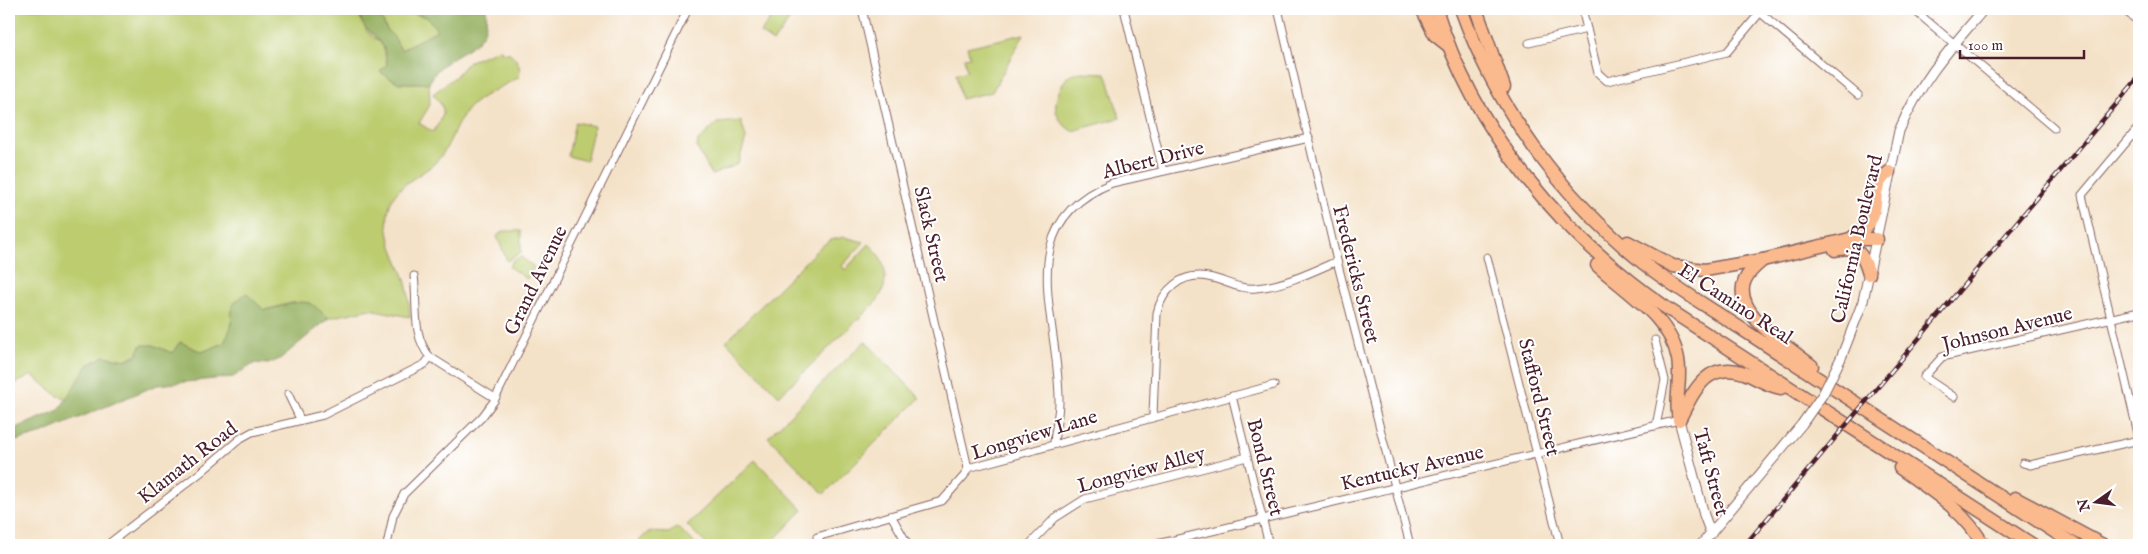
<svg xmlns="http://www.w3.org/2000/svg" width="2148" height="554" viewBox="0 0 2148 554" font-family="'IM FELL English',serif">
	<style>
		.green { fill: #bccc6e; stroke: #83764c }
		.forest { fill: #95b061; stroke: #706846 }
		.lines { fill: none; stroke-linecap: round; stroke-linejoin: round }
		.minor-casing { stroke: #866362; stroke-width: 9 }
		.tertiary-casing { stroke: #866362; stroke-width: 11 }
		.motorway-casing { stroke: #866362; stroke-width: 15 }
		.minor { stroke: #fff; stroke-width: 7 }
		.tertiary { stroke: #fff; stroke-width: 9 }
		.motorway { stroke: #fbba8d; stroke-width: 12 }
		.rail-casing { stroke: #4a1f2b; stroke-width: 4.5 }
		.rail { stroke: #fff; stroke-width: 2.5; stroke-dasharray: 8; stroke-linecap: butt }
		.tertiary-bridge-casing { stroke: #866362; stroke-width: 11; stroke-linecap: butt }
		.tertiary-bridge { stroke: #fff; stroke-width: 9 }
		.labels { text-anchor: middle; stroke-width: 4; stroke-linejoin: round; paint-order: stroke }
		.street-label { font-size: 20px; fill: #4a1f2b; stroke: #fff }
	</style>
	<rect width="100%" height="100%" fill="#fff"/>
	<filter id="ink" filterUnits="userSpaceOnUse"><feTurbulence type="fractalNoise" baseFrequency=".02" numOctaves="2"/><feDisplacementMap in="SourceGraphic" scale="10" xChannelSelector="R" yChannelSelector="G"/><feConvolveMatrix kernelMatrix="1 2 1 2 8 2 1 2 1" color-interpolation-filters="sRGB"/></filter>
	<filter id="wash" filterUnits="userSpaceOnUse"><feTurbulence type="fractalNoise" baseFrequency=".0096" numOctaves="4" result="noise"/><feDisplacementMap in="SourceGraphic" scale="20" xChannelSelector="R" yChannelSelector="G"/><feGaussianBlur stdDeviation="1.12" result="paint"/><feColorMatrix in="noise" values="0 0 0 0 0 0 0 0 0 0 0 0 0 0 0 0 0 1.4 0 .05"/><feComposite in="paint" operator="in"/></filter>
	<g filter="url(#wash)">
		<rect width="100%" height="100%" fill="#f4e2c8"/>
		<g class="green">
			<path d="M9 9H359L360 17 367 32 383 45 387 65 381 71 399 83H429L430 105 419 123 433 132C445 113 448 112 433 94L456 76 468 62 500 49 503 53H510C517 60 522 67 519 77 504 86 486 93 473 104 455 119 452 146 436 162 418 179 391 185 388 214 384 241 401 261 407 287 409 297 409 307 410 317L370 309 329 318 309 303H292L264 310 232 305V327L224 343 202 352 180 342 172 353 153 345 125 360 104 356 88 365 68 398 58 396 32 375 9 387Z"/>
			<path d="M377 9H393L427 17 438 30 401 50 394 37 387 30Z"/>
			<path d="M778 9 791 18 773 42 760 33Z"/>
			<path d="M1024 34 992 92 961 99 956 74 967 71 964 58 970 57 967 47Z"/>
			<path d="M1081 72 1106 73 1120 118 1072 131C1048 116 1054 96 1068 76Z"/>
			<path d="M741 121 746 138 738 164 712 175 697 148 698 141 717 123Z"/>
			<path d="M575 122 594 126 586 161 568 156Z"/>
			<path d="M504 231H521V252L507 261 497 236Z"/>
			<path d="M844 237 864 242 842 266 845 270 869 244C886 259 891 282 877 301L779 396 726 341 820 247 831 240Z"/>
			<path d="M521 257 534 267 527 279 509 267 513 260Z"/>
			<path d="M865 341 920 398 824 494 768 437Z"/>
			<path d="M755 460 803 510 770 544 771 545H707L687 525Z"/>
			<path d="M677 527 697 545H635L648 532 669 533Z"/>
		</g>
		<g class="forest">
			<path d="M359 9H377L387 30 394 37 401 50 437 30 427 17 393 9H486C491 49 459 47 438 70 434 73 432 79 429 83H399L380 72 387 64C386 59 385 49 382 45 372 30 362 33 359 9Z"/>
			<path d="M246 293 264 310C278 309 295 299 309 303 315 305 323 314 329 318L280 359 268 364 255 363 233 377 157 385 43 433 9 443V431L59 410 88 365 104 356 125 360 137 355 141 345H153L172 353 180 342 202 352 224 343 231 327 232 305Z"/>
		</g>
	</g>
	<g filter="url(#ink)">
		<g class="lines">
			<defs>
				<g id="minor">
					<path d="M862 9 968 468"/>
					<path d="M1124 9 1163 171"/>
					<path d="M1278 9 1337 261 1410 545"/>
					<path d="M1582 9 1598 73 1607 81 1727 52 1763 9"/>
					<path d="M1756 9 1858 95"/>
					<path d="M1913 9 2054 128"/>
					<path d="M2123 9 2139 22"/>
					<path d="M1529 43 1587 29"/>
					<path d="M2139 127 2082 195 2139 438"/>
					<path d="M1487 257 1560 545"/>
					<path d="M414 276C418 304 411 335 430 357L495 398"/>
					<path d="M1655 340 1665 380 1656 426"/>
					<path d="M288 394 300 419"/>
					<path d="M1232 396 1269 545"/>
					<path d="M1954 397 1924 377 1942 357 2139 312"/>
					<path d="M1153 416 1157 313C1162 290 1182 272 1208 277 1225 280 1238 290 1256 288 1283 286 1312 272 1337 261"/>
					<path d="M1054 443C1055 430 1059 415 1059 402 1060 318 1009 224 1112 183L1309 138"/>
					<path d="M2023 463 2030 465 2139 440"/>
					<path d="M892 517 908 545"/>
					<path d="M107 545 200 473 241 438 252 432 323 415 425 364 430 357"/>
					<path d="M387 545 393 516 404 494 482 417 494 401 688 9"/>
					<path d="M822 545 817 537 942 501 964 476 968 468 1274 385"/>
					<path d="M1029 545 1055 518 1085 499 1247 457"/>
					<path d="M1153 545 1679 420"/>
				</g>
				<g id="tertiary">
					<path d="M1841 358 1863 301 1899 131C1921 80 1949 50 1984 9"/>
					<path d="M1679 420 1704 515 1711 534"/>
					<path d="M1701 545 1802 424"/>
				</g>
				<g id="motorway">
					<path d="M1422 9 1435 35 1449 46"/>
					<path d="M1436 9C1474 132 1561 234 1665 307L2033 545"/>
					<path d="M1461 9C1497 109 1560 195 1642 262 1666 281 1692 297 1717 313L2075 545"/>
					<path d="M1476 9 1504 87"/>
					<path d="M1850 239C1856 235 1865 230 1869 223 1881 205 1868 188 1889 172"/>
					<path d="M1628 242 1673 266 1705 270 1763 260 1850 239H1877"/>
					<path d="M1835 250C1857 245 1863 253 1869 274"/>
					<path d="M1763 260C1756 266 1749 271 1745 280 1730 312 1791 349 1812 366"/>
					<path d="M1597 265C1626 292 1671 318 1678 359 1682 380 1674 400 1679 420"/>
					<path d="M1679 420C1693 393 1706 360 1744 373 1757 378 1768 386 1781 388"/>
					<path d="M1900 468C1930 490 1966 511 1983 545"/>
					<path d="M2015 498 2103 545"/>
				</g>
			</defs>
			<use href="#minor" class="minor-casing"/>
			<use href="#tertiary" class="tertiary-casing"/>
			<use href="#motorway" class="motorway-casing"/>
			<use href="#minor" class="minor"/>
			<use href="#tertiary" class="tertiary"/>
			<use href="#motorway" class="motorway"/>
			<defs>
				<path id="rail" d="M1745 545 2139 77"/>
			</defs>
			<use href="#rail" class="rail-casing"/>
			<use href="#rail" class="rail"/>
			<defs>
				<path id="tertiary-bridge" d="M1802 424 1823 394 1841 358"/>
			</defs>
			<use href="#tertiary-bridge" class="tertiary-bridge-casing"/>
			<use href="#tertiary-bridge" class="tertiary-bridge"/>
		</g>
	</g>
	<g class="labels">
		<g class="street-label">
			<text transform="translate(1153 159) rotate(-14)" y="7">Albert Drive</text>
			<text transform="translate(932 234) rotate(77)" y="7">Slack Street</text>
			<text transform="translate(1856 239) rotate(-77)" y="7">California Boulevard</text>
			<text transform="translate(1357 274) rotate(76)" y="7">Fredericks Street</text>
			<text transform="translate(535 280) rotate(-64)" y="7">Grand Avenue</text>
			<text transform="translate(1736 303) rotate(33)" y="7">El Camino Real</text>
			<text transform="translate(2007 328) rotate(-14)" y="7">Johnson Avenue</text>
			<text transform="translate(1540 397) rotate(76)" y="7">Stafford Street</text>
			<text transform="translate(1034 434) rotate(-17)" y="7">Longview Lane</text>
			<text transform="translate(187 462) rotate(-38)" y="7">Klamath Road</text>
			<text transform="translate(1266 467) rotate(76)" y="7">Bond Street</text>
			<text transform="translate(1412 467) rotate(-13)" y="7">Kentucky Avenue</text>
			<text transform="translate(1141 469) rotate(-15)" y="7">Longview Alley</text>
			<text transform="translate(1712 472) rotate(75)" y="7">Taft Street</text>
		</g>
	</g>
	<rect width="2148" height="554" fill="none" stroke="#fff" stroke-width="30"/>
	<g transform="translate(2096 502) rotate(256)" stroke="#ffffff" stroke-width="4" paint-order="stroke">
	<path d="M0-4L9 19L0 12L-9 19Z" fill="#4a1f2b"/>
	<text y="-8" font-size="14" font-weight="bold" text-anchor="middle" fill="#4a1f2b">N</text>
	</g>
	<path d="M1960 50v8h124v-8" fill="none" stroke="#4a1f2b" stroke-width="2.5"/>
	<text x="1968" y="50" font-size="15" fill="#4a1f2b" stroke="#ffffff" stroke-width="4" paint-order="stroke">100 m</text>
</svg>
